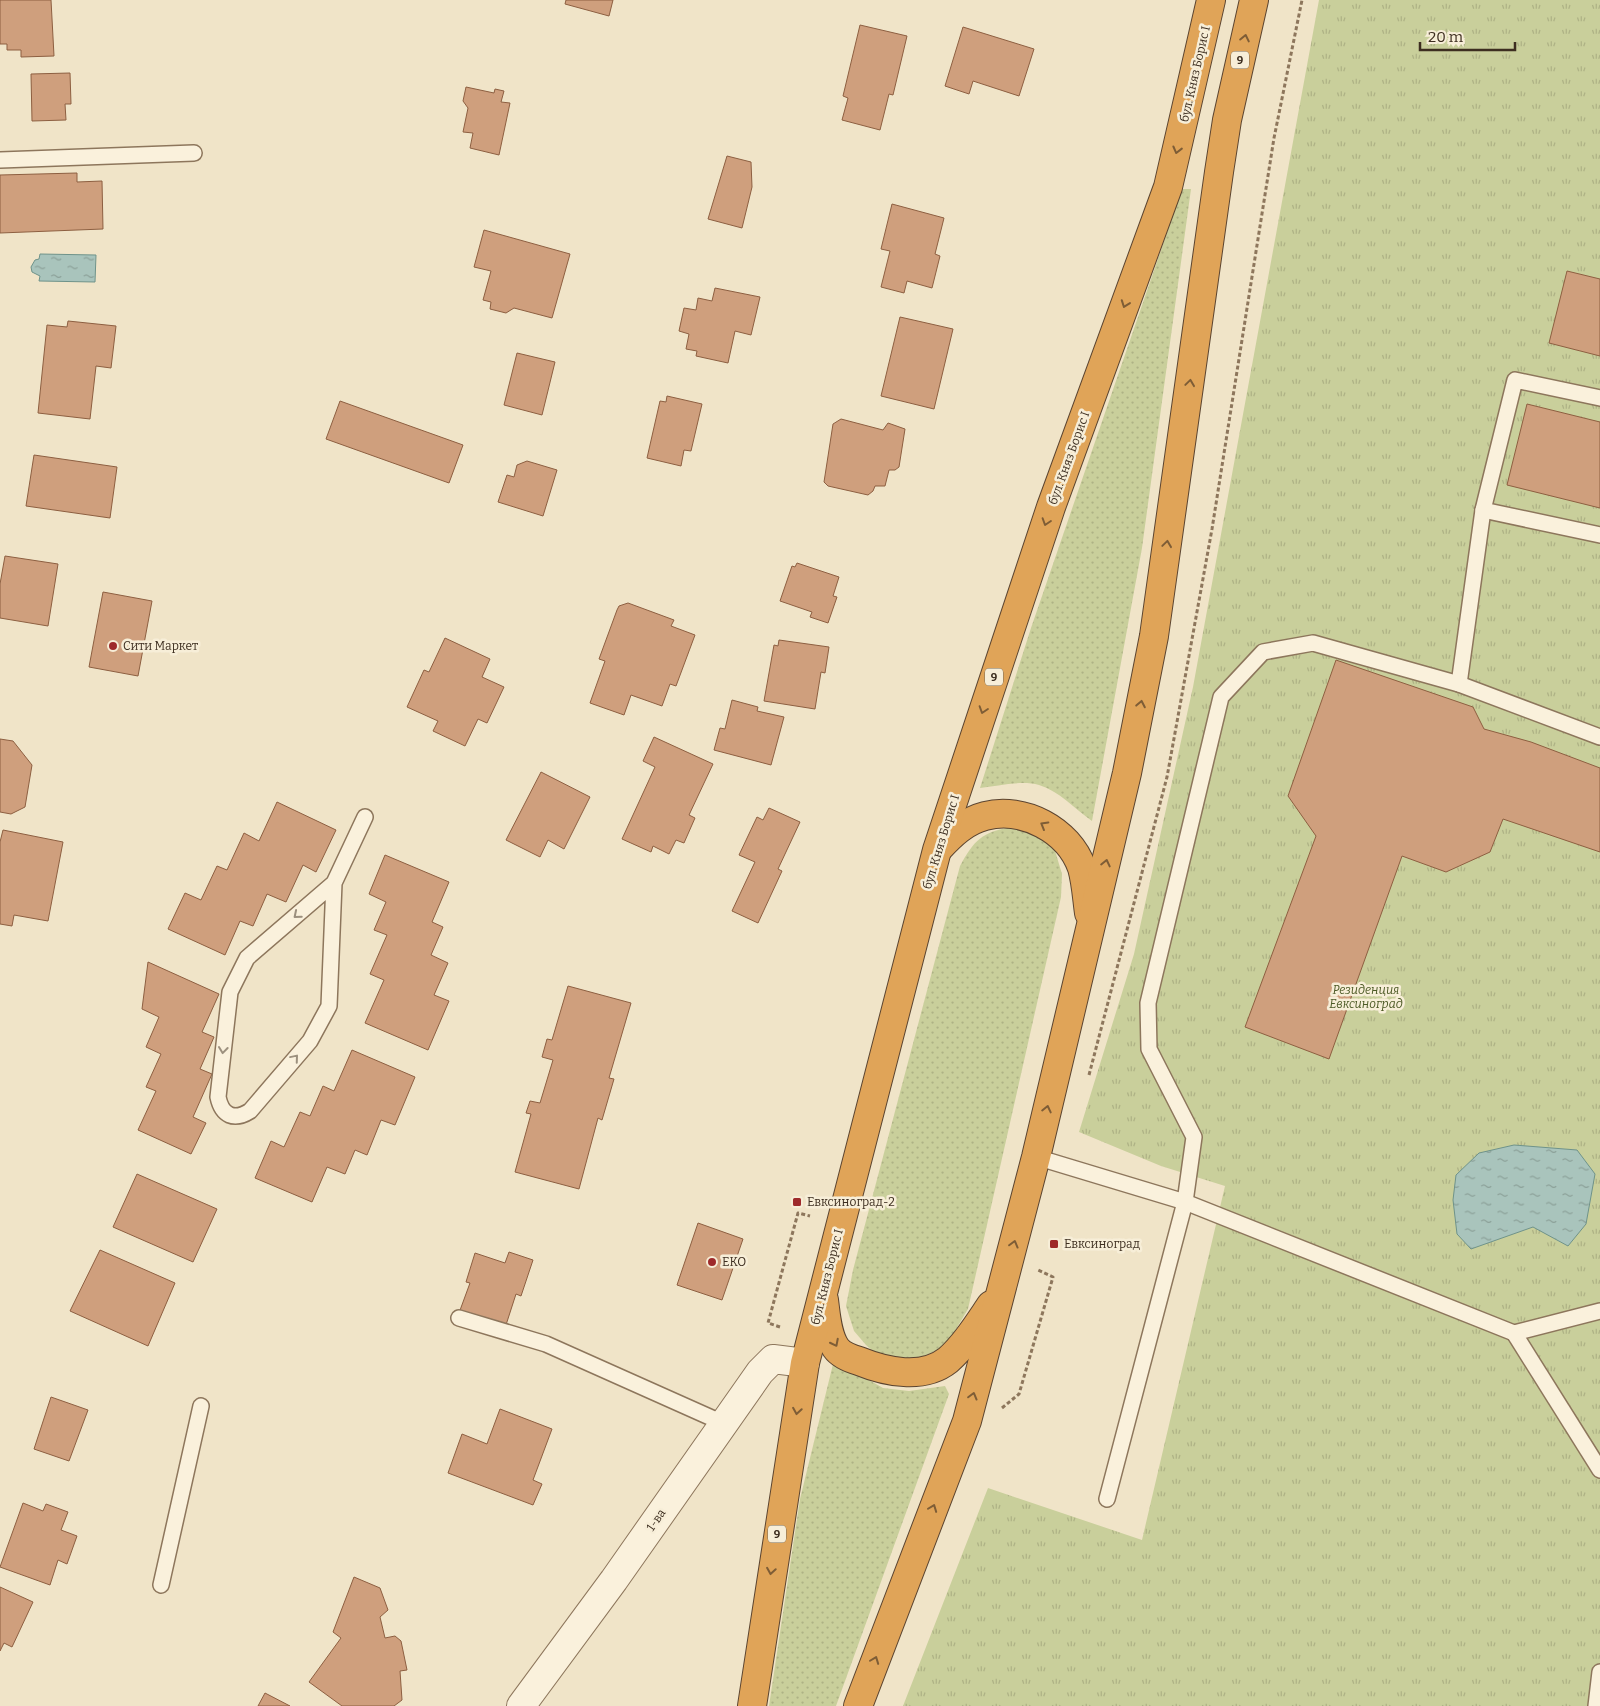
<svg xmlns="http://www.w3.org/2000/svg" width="1600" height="1706" viewBox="0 0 1600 1706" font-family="Bitter,serif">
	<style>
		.grass { fill: url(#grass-dots) }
		.park { fill: url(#park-tufts) }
		.water { fill: url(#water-ripples); stroke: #6f938a }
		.building { fill: #cf9f7d; stroke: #8d5f41 }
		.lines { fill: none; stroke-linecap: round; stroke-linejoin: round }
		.lane-casing { stroke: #8d765c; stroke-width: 18 }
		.street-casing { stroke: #8d765c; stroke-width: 30 }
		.highway-casing { stroke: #5b4430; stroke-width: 30 }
		.path { stroke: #8d765c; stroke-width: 3; stroke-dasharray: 4 2.5; stroke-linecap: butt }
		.lane { stroke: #faf1dc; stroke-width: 15 }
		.street { stroke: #faf1dc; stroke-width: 28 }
		.highway { stroke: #e0a458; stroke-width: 28 }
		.oneway { stroke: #7e5d36 }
		.oneway2 { stroke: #9c907e }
		.poi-dot { fill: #9e2a2b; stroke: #f7eed8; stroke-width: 2 }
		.labels { text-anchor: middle; stroke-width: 5; stroke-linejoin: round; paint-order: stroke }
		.shield { fill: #f7eed8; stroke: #756857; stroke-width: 1 }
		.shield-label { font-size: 11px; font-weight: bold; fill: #3d2e20 }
		.street-label { font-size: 12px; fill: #3d2e20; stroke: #f7eed8 }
		.poi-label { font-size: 12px; fill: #3d2e20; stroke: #f7eed8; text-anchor: start }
		.park-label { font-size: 12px; font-style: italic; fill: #4d5a26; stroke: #f7eed8 }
	</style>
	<defs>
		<pattern id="grass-dots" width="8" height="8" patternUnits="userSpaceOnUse" patternTransform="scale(1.25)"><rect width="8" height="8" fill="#c9cf9b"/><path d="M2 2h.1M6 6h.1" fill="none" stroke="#aeb285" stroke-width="1.8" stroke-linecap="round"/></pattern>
		<pattern id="park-tufts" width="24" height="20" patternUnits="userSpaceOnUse" patternTransform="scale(1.25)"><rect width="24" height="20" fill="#c9cf9b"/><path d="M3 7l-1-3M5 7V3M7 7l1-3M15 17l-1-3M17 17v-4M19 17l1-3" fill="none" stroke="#aeb285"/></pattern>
		<pattern id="water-ripples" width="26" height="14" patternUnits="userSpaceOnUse" patternTransform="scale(1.25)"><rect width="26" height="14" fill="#a9c4bc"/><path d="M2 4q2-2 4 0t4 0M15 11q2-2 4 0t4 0" fill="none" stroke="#8ba098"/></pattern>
	</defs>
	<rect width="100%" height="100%" fill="#f0e4c8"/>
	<g class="grass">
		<path d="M1182 189H1191L1142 548 1092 821C1075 809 1059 791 1039 785 1021 780 998 786 980 788L1031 628Z"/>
		<path d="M1012 827 1027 829 1053 844 1062 874 1061 897 968 1309 946 1346 924 1356 904 1360 881 1358 866 1345 854 1331 846 1306 853 1270 960 866C974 840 982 832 1012 827Z"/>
		<path d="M834 1360 883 1388 909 1391 945 1386 949 1394 836 1706H769L800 1499Z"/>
	</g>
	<path class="park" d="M1319 0H1600V1706H903L988 1488 1142 1540 1225 1186 1161 1166 1079 1132 1134 954 1193 687Z"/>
	<g class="water">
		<path d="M40 254 96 255 95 282 39 281 40 276 32 272 31 267 35 260 39 259Z"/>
		<path d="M1514 1145 1577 1150 1595 1174 1586 1224 1568 1246 1533 1227 1471 1249 1457 1234 1453 1200 1456 1175 1479 1153Z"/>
	</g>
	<g class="building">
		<path d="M0 0H51L54 56 21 57V50H7V44H0Z"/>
		<path d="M566 0H613L609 16 565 4Z"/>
		<path d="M860 25 907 36 893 95 889 94 880 130 842 120 848 98 843 96Z"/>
		<path d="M963 27 1034 49 1019 96 973 81 969 94 945 86Z"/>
		<path d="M70 73 71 104H65L66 120 32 121 31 74Z"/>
		<path d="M466 87 494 93 495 89 504 91 501 102 510 103 499 155 470 148 473 133 463 132 468 108 463 101Z"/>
		<path d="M727 156 751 162 752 187 742 228 708 219Z"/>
		<path d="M77 173V182L102 181 103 229 0 233V175Z"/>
		<path d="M892 204 944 218 935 254 940 256 932 288 907 281 904 293 881 287 890 251 881 249Z"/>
		<path d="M484 230 570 254 552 318 514 308 506 313 490 309 491 302 483 300 491 271 474 267Z"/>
		<path d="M1567 271 1600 279V356L1549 343Z"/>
		<path d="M715 288 760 297 751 335 735 331 728 363 696 356 697 351 686 349 689 334 679 331 684 308 696 310 698 298 712 301Z"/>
		<path d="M900 317 953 329 934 409 881 396Z"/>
		<path d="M68 321 116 326 111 368 96 366 90 419 38 413 47 325 67 327Z"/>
		<path d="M517 353 555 362 542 415 504 405Z"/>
		<path d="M667 396 702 404 691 451 684 450 681 466 647 458 660 401 666 402Z"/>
		<path d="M340 401 463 445 449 483 326 439Z"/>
		<path d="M1527 404 1600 422V508L1507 485Z"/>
		<path d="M841 419 883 430 888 423 905 429 899 467 895 470H889L885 486H875L873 491 868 495 828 486 824 482 833 424Z"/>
		<path d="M34 455 117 467 110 518 26 506Z"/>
		<path d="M527 461 557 470 543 516 498 502 507 475 514 477 517 465Z"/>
		<path d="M5 556 58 564 48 626 0 618V584Z"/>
		<path d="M797 563 839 577 833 596 837 597 828 623 810 617 812 612 780 601 792 566 795 567Z"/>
		<path d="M103 592 152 601 138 676 89 667Z"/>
		<path d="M628 603 674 620 671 626 695 635 676 686 670 684 662 706 631 695 624 715 590 703 605 661 599 659 617 610 619 606Z"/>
		<path d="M445 638 490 659 482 677 504 687 487 723 478 719 465 746 433 731 438 721 407 707 424 670 429 672Z"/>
		<path d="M779 640 829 647 825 673 821 672 815 709 764 701 774 645 778 646Z"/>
		<path d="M1336 660 1473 707 1484 729 1531 742 1600 768V852L1503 819 1490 852 1446 872 1402 856 1329 1059 1245 1027 1316 836 1288 796Z"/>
		<path d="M732 700 758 707 757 711 784 717 771 765 714 750 720 728 725 729Z"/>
		<path d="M654 737 713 764 689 815 695 818 684 843 676 840 669 854 653 846 651 852 622 839 655 767 643 761Z"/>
		<path d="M0 739 13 741 32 765 25 807 11 814 0 812Z"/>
		<path d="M541 772 590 797 564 849 548 840 540 857 506 840Z"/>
		<path d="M277 802 336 830 316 872 303 865 286 902 267 894 253 926 240 921 225 955 168 929 185 893 201 900 217 866 227 870 244 833 259 841Z"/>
		<path d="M769 808 800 822 778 869 782 871 758 923 732 911 755 862 739 855 757 817 763 820Z"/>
		<path d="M3 830 63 842 48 921 14 915 12 926 0 924V842Z"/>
		<path d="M385 855 449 882 432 922 443 927 431 955 448 963 434 995 449 1001 428 1050 365 1023 384 980 370 974 387 935 374 930 386 902 369 894Z"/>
		<path d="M148 962 219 994 202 1032 214 1037 200 1069 212 1074 193 1117 206 1123 191 1154 138 1130 156 1091 146 1087 161 1054 146 1047 159 1017 142 1009Z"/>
		<path d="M568 986 631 1003 609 1078 614 1079 602 1120 598 1118 579 1189 515 1172 531 1114 526 1113 530 1101 540 1103 553 1060 542 1057 547 1039 552 1040Z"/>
		<path d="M352 1050 415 1077 395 1125 381 1120 367 1155 355 1150 345 1174 327 1167 312 1202 255 1178 271 1141 284 1147 300 1112 310 1116 323 1086 334 1091Z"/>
		<path d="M137 1174 217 1209 193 1262 113 1227Z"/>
		<path d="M698 1223 743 1239 722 1300 677 1285Z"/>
		<path d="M100 1250 175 1283 148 1346 70 1311Z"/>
		<path d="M509 1252 533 1260 521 1296 516 1294 505 1328 459 1313 470 1283 466 1282 475 1253 505 1263Z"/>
		<path d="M51 1397 88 1410 69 1461 34 1449Z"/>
		<path d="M500 1409 552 1429 533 1480 542 1484 533 1505 448 1473 462 1434 487 1444Z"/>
		<path d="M23 1503 43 1511 46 1504 68 1512 61 1530 77 1536 67 1564 58 1560 50 1585 0 1567Z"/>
		<path d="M354 1577 380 1588 388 1610 380 1617 385 1638 395 1636 401 1641 407 1670 400 1671 402 1700 394 1706H342L309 1682 341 1638 333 1632Z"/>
		<path d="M0 1587 33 1602 12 1647 4 1643 0 1651Z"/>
		<path d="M265 1693 290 1706H258Z"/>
	</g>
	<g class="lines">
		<defs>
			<g id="lane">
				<path d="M0 160 194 153"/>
				<path d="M1483 510 1600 535"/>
				<path d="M1459 684 1483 510 1515 380 1600 398"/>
				<path d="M334 883 247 958 230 992 218 1097C222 1116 234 1121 250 1111L310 1041 329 1006 334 883 365 817"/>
				<path d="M1036 1157 1185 1202 1514 1333 1600 1311"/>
				<path d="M459 1318 546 1344 723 1423"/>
				<path d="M1514 1333 1600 1470"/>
				<path d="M1107 1499 1185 1202 1194 1137 1149 1049 1148 1003 1221 697 1263 652 1313 643 1459 684 1600 737"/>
				<path d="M161 1585 201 1406"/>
				<path d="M1596 1706 1600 1672"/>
			</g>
			<path id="street" d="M521 1706 614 1580 760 1372 773 1359 805 1363"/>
			<g id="highway">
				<path d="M938 849C951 835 965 821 985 816 1023 806 1069 830 1082 868 1086 882 1087 899 1089 913"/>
				<path d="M824 1300C826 1315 827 1335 836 1348 841 1355 852 1359 859 1361 886 1372 923 1380 948 1360 965 1345 978 1324 991 1305"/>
				<path d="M752 1706 805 1363 937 850 1051 507 1168 187 1211 0"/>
				<path d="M858 1706 967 1421 1036 1157 1127 773 1154 636 1219 172 1227 120 1254 0"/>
			</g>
		</defs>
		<use href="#lane" class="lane-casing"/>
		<use href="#street" class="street-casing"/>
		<use href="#highway" class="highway-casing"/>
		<g class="path">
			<path d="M1089 1075 1167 777 1212 529 1274 138 1302 0"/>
			<path d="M780 1327 768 1323 798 1213 810 1216"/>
			<path d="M1002 1408 1019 1394 1053 1277 1038 1270"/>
		</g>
		<use href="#lane" class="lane"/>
		<use href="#street" class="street"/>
		<use href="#highway" class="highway"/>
	</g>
	<defs><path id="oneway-chevron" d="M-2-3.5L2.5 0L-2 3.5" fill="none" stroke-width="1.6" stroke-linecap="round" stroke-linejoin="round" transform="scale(1.25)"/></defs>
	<g class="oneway">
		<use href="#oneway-chevron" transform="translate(1245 38) rotate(-78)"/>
		<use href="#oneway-chevron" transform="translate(1177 150) rotate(104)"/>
		<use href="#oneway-chevron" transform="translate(1125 304) rotate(110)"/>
		<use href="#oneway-chevron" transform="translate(1190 383) rotate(-82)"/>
		<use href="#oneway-chevron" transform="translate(1046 522) rotate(108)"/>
		<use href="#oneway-chevron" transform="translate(1167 544) rotate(-82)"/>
		<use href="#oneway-chevron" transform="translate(1141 704) rotate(-79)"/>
		<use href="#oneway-chevron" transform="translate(983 710) rotate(108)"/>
		<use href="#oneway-chevron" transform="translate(1044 825) rotate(-150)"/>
		<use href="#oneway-chevron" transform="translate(1106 863) rotate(-77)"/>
		<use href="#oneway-chevron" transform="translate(1047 1109) rotate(-77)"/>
		<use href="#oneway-chevron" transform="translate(1014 1244) rotate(-75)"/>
		<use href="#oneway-chevron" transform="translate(835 1343) rotate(63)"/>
		<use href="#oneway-chevron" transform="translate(973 1396) rotate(-75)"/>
		<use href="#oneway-chevron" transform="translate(797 1411) rotate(99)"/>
		<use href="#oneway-chevron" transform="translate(933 1508) rotate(-69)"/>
		<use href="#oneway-chevron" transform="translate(771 1571) rotate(99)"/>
		<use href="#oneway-chevron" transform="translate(875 1660) rotate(-69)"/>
	</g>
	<g class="oneway2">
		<use href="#oneway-chevron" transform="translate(297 915) rotate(140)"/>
		<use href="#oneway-chevron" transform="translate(223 1050) rotate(97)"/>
		<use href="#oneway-chevron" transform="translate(295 1058) rotate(-50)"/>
	</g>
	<g class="poi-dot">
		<circle cx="113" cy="646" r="5"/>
		<rect x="792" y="1197" width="10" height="10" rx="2.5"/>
		<rect x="1049" y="1239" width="10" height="10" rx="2.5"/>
		<circle cx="712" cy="1262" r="5"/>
	</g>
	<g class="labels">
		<g class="shield">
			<rect x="1231" y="51.5" width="18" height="17" rx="4"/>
			<rect x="985" y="668.5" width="18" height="17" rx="4"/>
			<rect x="768" y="1525.5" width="18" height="17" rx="4"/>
		</g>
		<g class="shield-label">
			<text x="1240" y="64">9</text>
			<text x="994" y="681">9</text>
			<text x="777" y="1538">9</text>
		</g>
		<g class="street-label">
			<text transform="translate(1195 74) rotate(-77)" y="4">бул. Княз Борис I</text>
			<text transform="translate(1069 458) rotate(-70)" y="4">бул. Княз Борис I</text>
			<text transform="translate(941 842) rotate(-73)" y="4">бул. Княз Борис I</text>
			<text transform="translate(827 1277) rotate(-76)" y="4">бул. Княз Борис I</text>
			<text transform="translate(656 1520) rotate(-55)" y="4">1-ва</text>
		</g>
		<g class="poi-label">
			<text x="123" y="650">Сити Маркет</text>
			<text x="807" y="1206">Евксиноград-2</text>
			<text x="1064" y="1248">Евксиноград</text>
			<text x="722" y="1266">ЕКО</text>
		</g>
		<g class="park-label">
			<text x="1366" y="994">Резиденция<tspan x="1366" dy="14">Евксиноград</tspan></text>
		</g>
	</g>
	<path d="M1420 42v8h95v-8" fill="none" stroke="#3d2e20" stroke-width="2.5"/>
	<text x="1428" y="42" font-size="15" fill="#3d2e20" stroke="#f7eed8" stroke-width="4" paint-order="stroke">20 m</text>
</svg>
